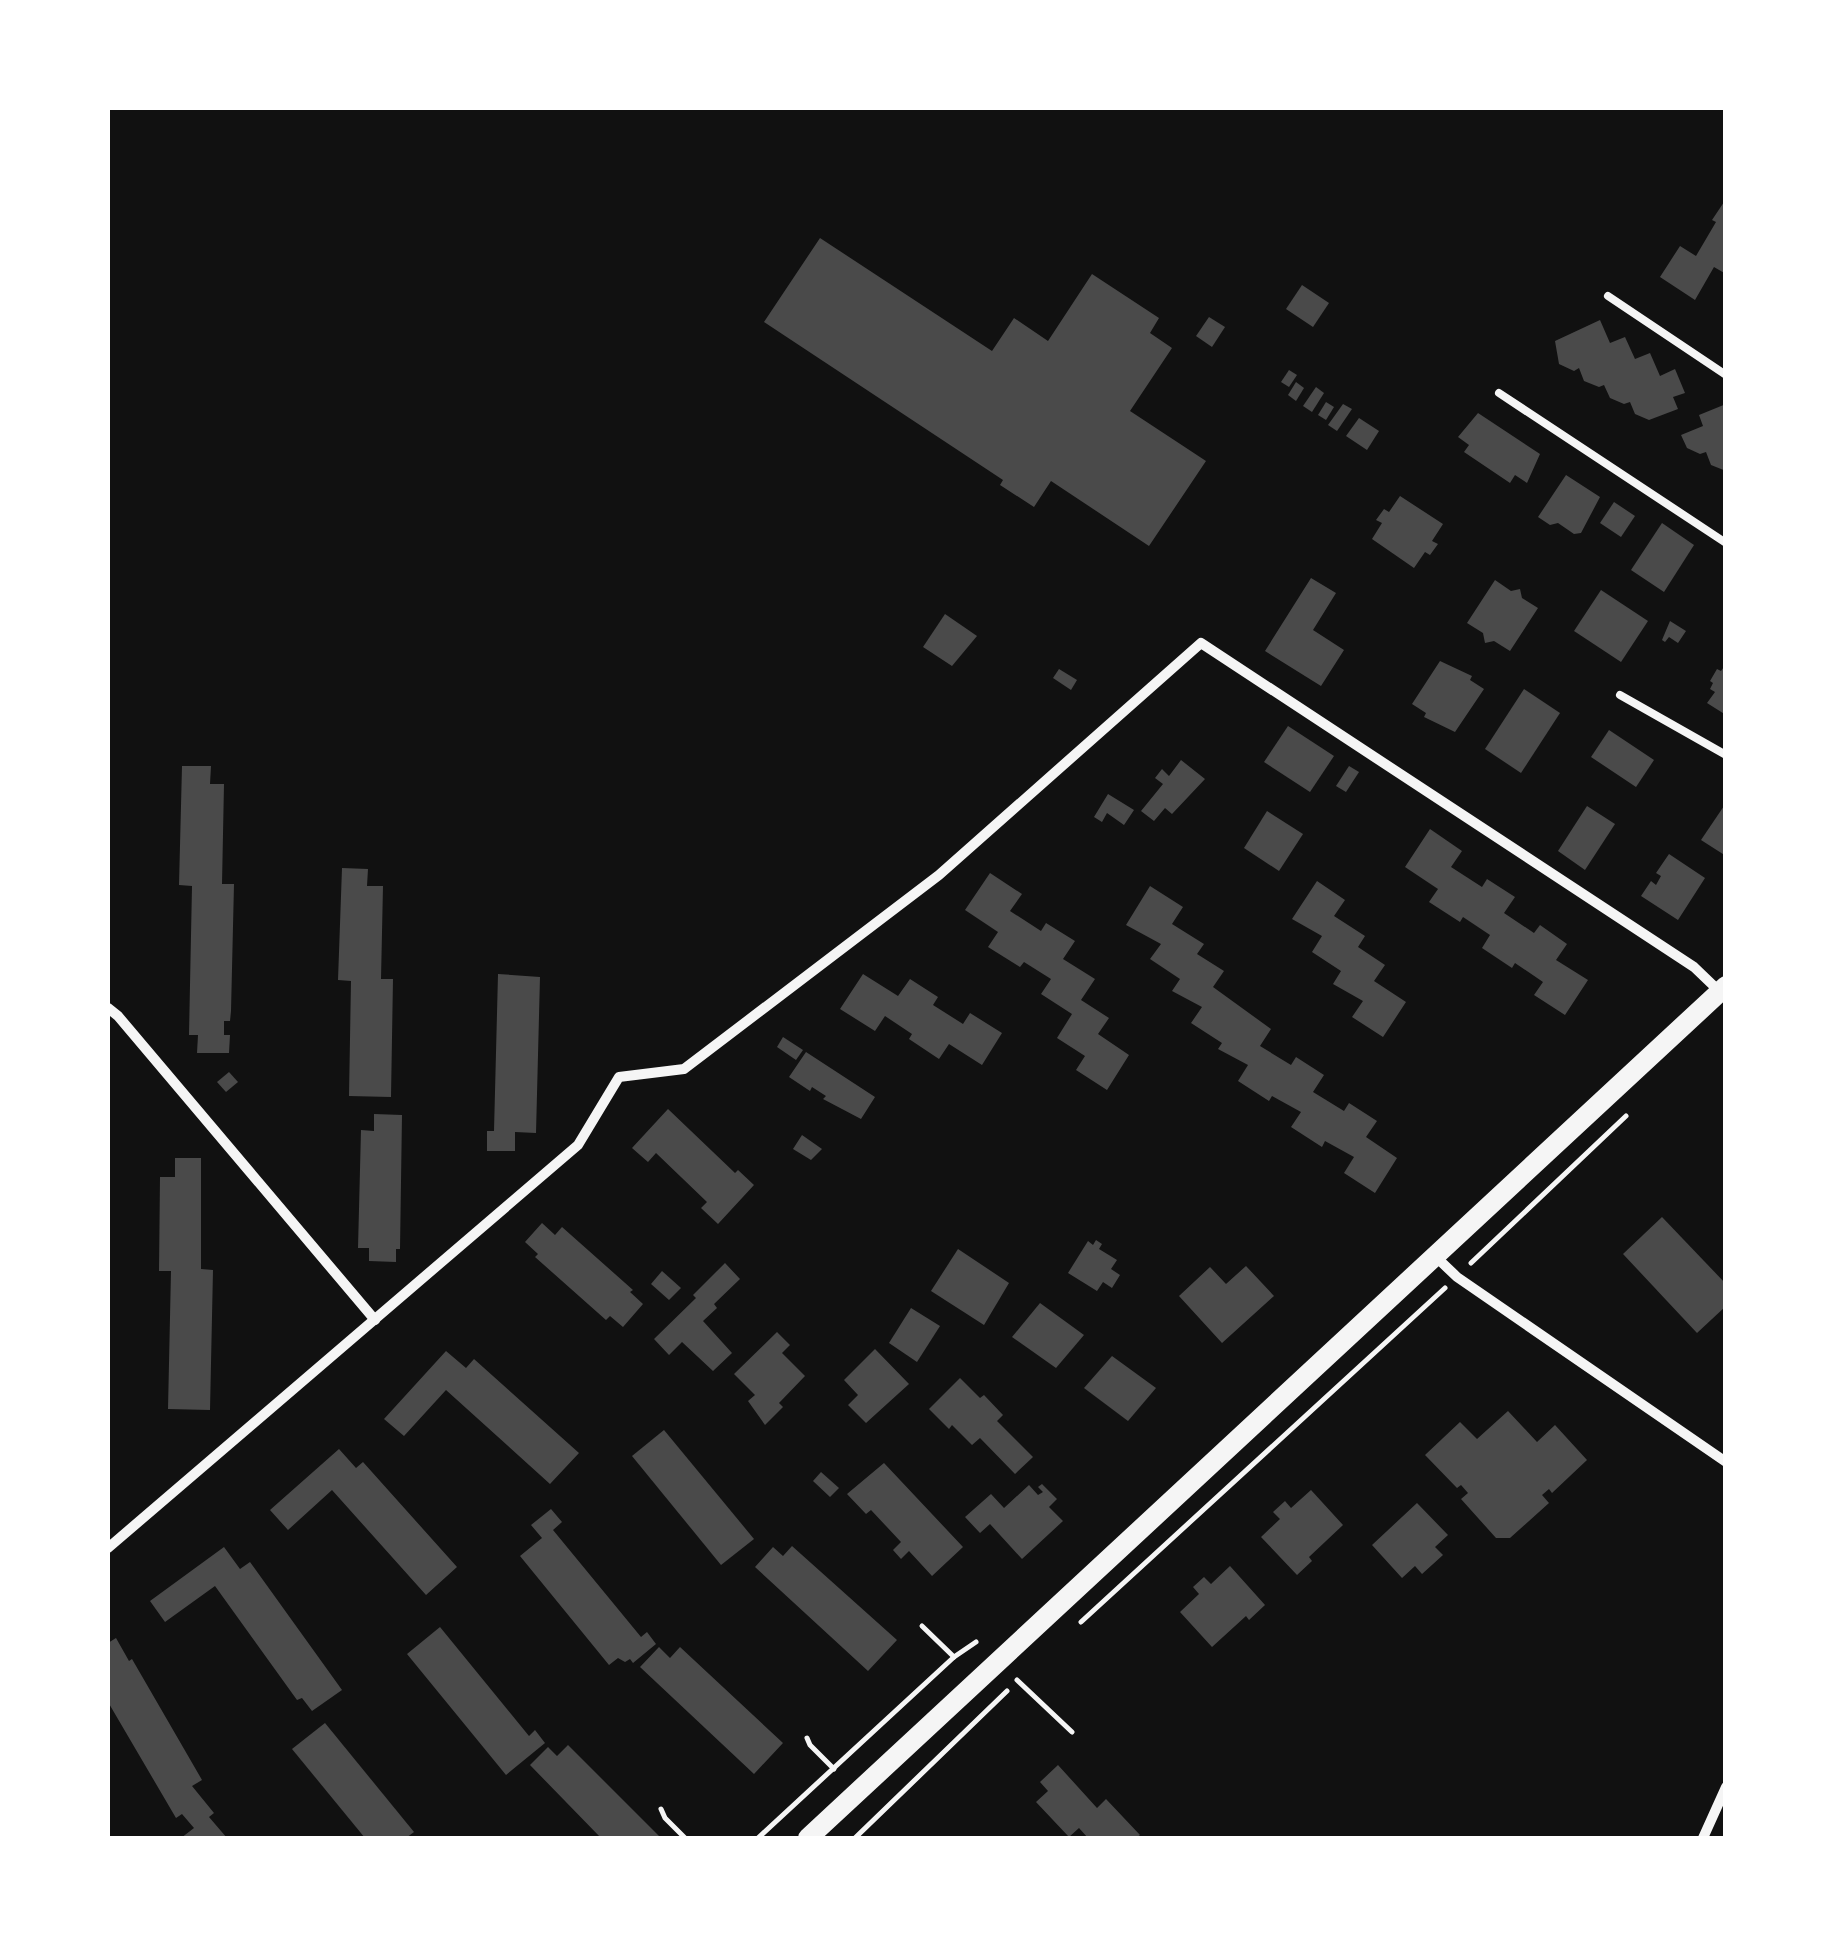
<svg xmlns="http://www.w3.org/2000/svg" width="1833" height="1946" viewBox="0 0 1833 1946" font-family="Barlow,sans-serif">
	<style>
		.building { fill: #4a4a4a }
		.lines { fill: none; stroke-linecap: round; stroke-linejoin: round }
		.path { stroke: #f5f5f5; stroke-width: 5 }
		.service { stroke: #f5f5f5; stroke-width: 8 }
		.minor { stroke: #f5f5f5; stroke-width: 10 }
		.secondary { stroke: #f5f5f5; stroke-width: 20 }
	</style>
	<rect width="100%" height="100%" fill="#111"/>
	<g class="building">
		<path d="M1726 199V274L1714 267 1695 300 1660 277 1680 246 1696 256 1716 222 1712 220Z"/>
		<path d="M820 238 992 351 1014 318 1048 341 1092 274 1159 318 1150 333 1172 348 1130 411 1206 461 1149 546 1051 481 1034 507 1000 485 1003 480 764 322Z"/>
		<path d="M1302 285 1329 303 1313 327 1286 309Z"/>
		<path d="M1209 317 1225 327 1212 347 1196 336Z"/>
		<path d="M1600 320 1610 343 1625 337 1635 359 1650 353 1660 376 1675 369 1685 393 1673 397 1678 409 1649 420 1635 414 1630 402 1624 404 1610 398 1604 385 1599 387 1584 381 1579 368 1574 371 1559 364 1555 341Z"/>
		<path d="M1289 370 1297 375 1289 387 1281 382Z"/>
		<path d="M1296 382 1304 388 1296 401 1288 395Z"/>
		<path d="M1316 387 1324 393 1312 412 1303 406Z"/>
		<path d="M1326 402 1334 407 1326 420 1318 415Z"/>
		<path d="M1343 404 1352 409 1337 431 1328 425Z"/>
		<path d="M1726 404V471L1711 465 1706 452 1700 454 1687 448 1681 435 1703 426 1699 415Z"/>
		<path d="M1478 413 1540 454 1527 483 1515 475 1510 483 1464 452 1469 445 1458 437Z"/>
		<path d="M1359 418 1379 431 1367 450 1346 436Z"/>
		<path d="M1566 475 1600 497 1581 533 1574 534 1558 523 1550 525 1538 517Z"/>
		<path d="M1400 496 1443 524 1432 541 1438 544 1430 555 1425 552 1414 568 1372 539 1382 523 1376 520 1384 509 1389 512Z"/>
		<path d="M1614 502 1635 516 1621 537 1600 523Z"/>
		<path d="M1662 523 1694 545 1664 592 1631 570Z"/>
		<path d="M1311 578 1336 593 1313 630 1344 650 1321 686 1265 651Z"/>
		<path d="M1495 580 1511 591 1520 589 1522 598 1538 608 1510 651 1494 641 1485 643 1483 633 1467 623Z"/>
		<path d="M1601 590 1648 621 1621 662 1574 631Z"/>
		<path d="M945 614 977 636 952 666 923 647Z"/>
		<path d="M1670 621 1686 631 1678 643 1669 637 1665 642 1662 640Z"/>
		<path d="M1440 661 1472 676 1470 680 1484 689 1455 732 1424 717 1426 713 1412 704Z"/>
		<path d="M1726 664V715L1707 703 1715 692 1710 689 1713 683 1710 681 1717 669 1721 671Z"/>
		<path d="M1059 669 1077 680 1071 690 1053 678Z"/>
		<path d="M1524 689 1560 713 1521 773 1485 749Z"/>
		<path d="M1288 726 1334 756 1310 792 1264 762Z"/>
		<path d="M1609 730 1654 760 1636 787 1591 757Z"/>
		<path d="M1181 760 1205 779 1172 814 1165 808 1154 821 1141 811 1163 784 1155 778 1162 769 1169 776Z"/>
		<path d="M182 766H211L210 784H224L222 884H234L231 1011 230 1021H224V1035H230L229 1053H197L198 1035H189L192 886 179 885Z"/>
		<path d="M1349 766 1359 772 1346 792 1336 786Z"/>
		<path d="M1108 794 1134 810 1124 825 1107 813 1102 822 1094 817Z"/>
		<path d="M1726 803V856L1701 840Z"/>
		<path d="M1587 806 1615 824 1585 870 1558 851Z"/>
		<path d="M1267 811 1303 834 1279 871 1244 848Z"/>
		<path d="M1430 829 1462 851 1451 867 1482 887 1487 879 1515 897 1504 913 1534 933 1540 925 1567 944 1556 960 1588 980 1565 1015 1534 995 1543 982 1515 963 1512 968 1482 948 1490 935 1463 917 1460 922 1429 902 1438 889 1405 867Z"/>
		<path d="M1669 854 1705 878 1678 920 1641 896 1651 881 1656 885 1661 876 1656 873Z"/>
		<path d="M342 868 368 869 367 886H383L381 979H393L391 1097 349 1096 351 981 338 980Z"/>
		<path d="M990 873 1022 894 1010 911 1041 931 1046 923 1075 941 1063 959 1095 979 1081 1000 1109 1018 1098 1034 1129 1055 1107 1090 1076 1070 1085 1056 1057 1038 1072 1014 1041 994 1051 979 1024 962 1020 967 988 947 998 932 965 910Z"/>
		<path d="M1317 881 1345 900 1334 916 1365 936 1358 947 1385 965 1374 981 1406 1002 1383 1037 1352 1017 1363 1001 1333 984 1341 971 1312 952 1322 936 1292 919Z"/>
		<path d="M1150 886 1183 907 1172 924 1204 944 1197 954 1224 971 1213 987 1271 1029 1260 1046 1291 1065 1296 1057 1324 1075 1313 1092 1344 1111 1349 1103 1377 1121 1366 1137 1397 1158 1375 1193 1344 1173 1354 1157 1325 1141 1322 1147 1291 1127 1301 1112 1272 1096 1269 1101 1238 1081 1248 1065 1218 1049 1222 1043 1191 1023 1202 1007 1172 991 1180 979 1150 959 1161 944 1126 925Z"/>
		<path d="M498 974 540 977 536 1133 515 1132V1151H487V1131H494Z"/>
		<path d="M863 974 898 996 910 979 938 997 933 1005 963 1024 970 1013 1002 1033 982 1065 949 1044 939 1059 909 1039 912 1034 885 1016 875 1031 840 1009Z"/>
		<path d="M783 1037 803 1050 796 1060 777 1047Z"/>
		<path d="M806 1052 875 1097 861 1119 823 1099 826 1096 812 1087 810 1091 789 1077Z"/>
		<path d="M229 1072 238 1082 226 1092 217 1082Z"/>
		<path d="M668 1109 735 1173 738 1170 754 1185 718 1224 701 1208 707 1202 656 1153 648 1162 632 1148Z"/>
		<path d="M374 1114 402 1115 400 1249H396V1262L369 1261V1248H358L361 1130 374 1131Z"/>
		<path d="M802 1135 822 1149 811 1160 793 1149Z"/>
		<path d="M175 1158H201V1269L213 1270 210 1410 168 1409 171 1271H159L160 1177H175Z"/>
		<path d="M1662 1217 1726 1284V1306L1697 1333 1623 1254Z"/>
		<path d="M542 1223 555 1235 562 1227 633 1290 630 1292 643 1304 623 1327 610 1316 606 1320 535 1257 538 1254 525 1242Z"/>
		<path d="M1096 1240 1102 1244 1099 1249 1117 1260 1111 1269 1120 1275 1112 1288 1103 1282 1097 1291 1068 1273 1088 1241 1093 1245Z"/>
		<path d="M958 1249 1009 1283 984 1325 931 1291Z"/>
		<path d="M725 1263 740 1279 714 1304 717 1308 703 1321 732 1353 713 1371 682 1342 669 1355 654 1339 696 1298 693 1295Z"/>
		<path d="M1246 1266 1274 1296 1222 1343 1179 1296 1210 1267 1226 1284Z"/>
		<path d="M662 1271 681 1288 669 1300 651 1284Z"/>
		<path d="M1040 1303 1084 1335 1056 1368 1012 1337Z"/>
		<path d="M911 1308 940 1326 917 1362 889 1343Z"/>
		<path d="M777 1332 790 1345 782 1353 805 1376 779 1403 783 1407 765 1425 748 1401 755 1395 734 1374Z"/>
		<path d="M875 1349 909 1384 866 1423 848 1405 858 1395 844 1380Z"/>
		<path d="M446 1351 466 1368 474 1359 579 1453 550 1484 446 1390 404 1436 384 1419Z"/>
		<path d="M1112 1356 1156 1388 1128 1421 1084 1388Z"/>
		<path d="M960 1378 980 1398 984 1395 1003 1415 997 1421 1033 1457 1015 1474 980 1438 972 1445 952 1425 949 1429 929 1409Z"/>
		<path d="M1508 1411 1537 1442 1555 1425 1587 1460 1552 1493 1549 1489 1542 1495 1549 1503 1510 1538H1496L1461 1499 1468 1493 1461 1485 1457 1488 1425 1455 1460 1422 1477 1439Z"/>
		<path d="M664 1430 754 1539 721 1565 632 1456Z"/>
		<path d="M339 1449 356 1468 363 1462 457 1567 426 1595 332 1490 288 1530 270 1510Z"/>
		<path d="M884 1463 963 1547 932 1576 909 1551 901 1559 893 1550 901 1542 871 1510 866 1514 847 1494Z"/>
		<path d="M821 1472 839 1488 830 1497 813 1481Z"/>
		<path d="M1042 1484 1057 1499 1049 1507 1063 1521 1022 1559 990 1524 980 1533 965 1517 991 1494 1004 1508 1029 1485 1038 1495 1043 1492 1038 1487Z"/>
		<path d="M1311 1490 1343 1525 1309 1557 1312 1561 1297 1575 1261 1537 1280 1519 1273 1512 1285 1501 1291 1508Z"/>
		<path d="M1417 1503 1448 1535 1435 1547 1443 1555 1422 1574 1415 1566 1402 1578 1372 1545Z"/>
		<path d="M551 1509 562 1522 553 1530 641 1637 647 1632 656 1644 633 1663 630 1659 625 1662 618 1658 609 1665 520 1556 542 1538 531 1525Z"/>
		<path d="M792 1546 897 1640 868 1671 755 1567 773 1547 783 1556Z"/>
		<path d="M224 1547 240 1569 250 1562 342 1690 312 1711 302 1698 297 1700 215 1586 165 1622 150 1601Z"/>
		<path d="M1230 1566 1265 1605 1249 1620 1246 1616 1212 1647 1180 1612 1199 1594 1193 1587 1204 1577 1211 1584Z"/>
		<path d="M440 1627 529 1736 535 1730 545 1743 506 1775 407 1654Z"/>
		<path d="M116 1638 129 1661 132 1659 202 1780 192 1786 214 1813 209 1817 227 1838H181L194 1828 182 1814 176 1818 108 1702V1643Z"/>
		<path d="M659 1647 670 1658 680 1647 783 1743 754 1774 640 1667Z"/>
		<path d="M325 1723 414 1832 406 1838H365L292 1749Z"/>
		<path d="M568 1745 661 1838H601L530 1765 548 1747 557 1756Z"/>
		<path d="M1058 1765 1097 1808 1106 1799 1140 1835 1136 1838H1088L1079 1828 1069 1837 1036 1802 1048 1791 1040 1782Z"/>
	</g>
	<g class="lines">
		<g class="path">
			<path d="M1471 1263 1626 1116"/>
			<path d="M1081 1622 1445 1288"/>
			<path d="M922 1626 954 1657"/>
			<path d="M1017 1680 1072 1732"/>
			<path d="M807 1738 810 1745 834 1769"/>
			<path d="M661 1809 665 1818 685 1838"/>
			<path d="M758 1838 954 1657 976 1642"/>
			<path d="M855 1838 1007 1691"/>
		</g>
		<g class="service">
			<path d="M1608 296 1726 375"/>
			<path d="M1499 393 1726 543"/>
			<path d="M1620 695 1726 755"/>
		</g>
		<g class="minor">
			<path d="M108 1008 118 1016 375 1320"/>
			<path d="M1434 1255 1457 1277 1726 1462"/>
			<path d="M108 1548 578 1145 619 1077 684 1069 939 875 1201 643 1694 967 1719 991"/>
			<path d="M1703 1838 1726 1787"/>
		</g>
		<path class="secondary" d="M808 1838 1726 986"/>
	</g>
	<rect width="1833" height="1946" fill="none" stroke="#ffffff" stroke-width="220"/>
</svg>
